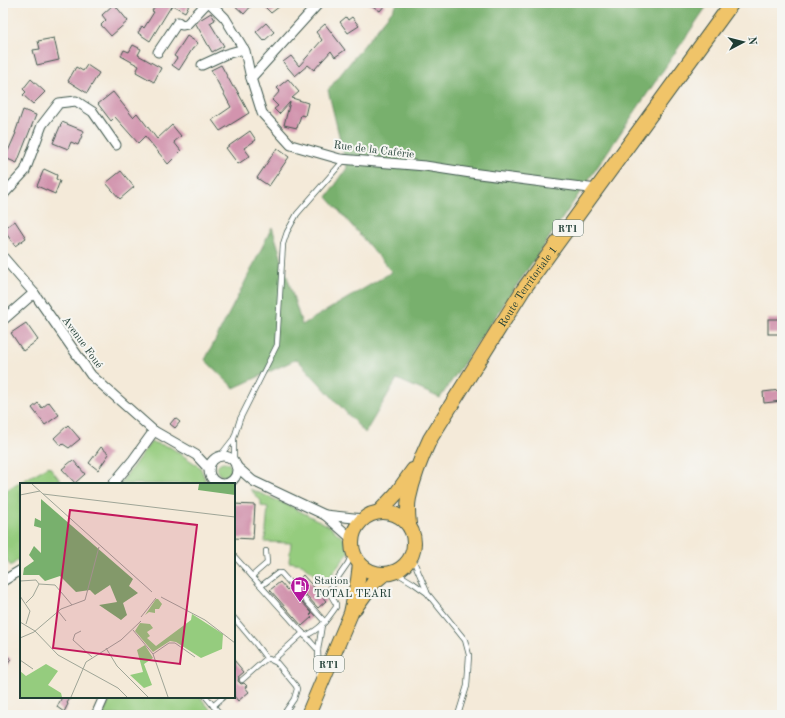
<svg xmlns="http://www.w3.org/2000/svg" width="785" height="718" viewBox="0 0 785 718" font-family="'Old Standard TT',serif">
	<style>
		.green { fill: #95cc7e; stroke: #5a8459 }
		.forest { fill: #78b06d; stroke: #4c7650 }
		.building { fill: #d294ae }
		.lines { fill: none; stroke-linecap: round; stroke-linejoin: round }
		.service-casing { stroke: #3f574d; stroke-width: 6 }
		.minor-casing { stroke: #3f574d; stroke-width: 11 }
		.primary-casing { stroke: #3f574d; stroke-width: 16 }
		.service { stroke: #fff; stroke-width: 4.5 }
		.minor { stroke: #fff; stroke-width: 9 }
		.primary { stroke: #f0c469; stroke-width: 14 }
		.labels { text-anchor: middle; stroke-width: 4; stroke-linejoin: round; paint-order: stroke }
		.shield { fill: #f6f6f2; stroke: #60746d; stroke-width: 1 }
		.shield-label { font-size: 10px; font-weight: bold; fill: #1f3d34 }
		.street-label { font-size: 11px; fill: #1f3d34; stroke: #f6f6f2 }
		.poi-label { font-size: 11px; fill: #1f3d34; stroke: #f6f6f2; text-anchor: start }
		.inset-road { fill: none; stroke: #9fa597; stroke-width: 1 }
		.view { fill: #c2185b; fill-opacity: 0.15; stroke: #c2185b; stroke-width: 2 }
		.inset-edge { fill: none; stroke: #1f3d34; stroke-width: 2 }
	</style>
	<rect width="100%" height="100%" fill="#f6f6f2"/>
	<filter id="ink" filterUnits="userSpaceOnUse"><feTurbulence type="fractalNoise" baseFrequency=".025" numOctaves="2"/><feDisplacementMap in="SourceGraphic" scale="8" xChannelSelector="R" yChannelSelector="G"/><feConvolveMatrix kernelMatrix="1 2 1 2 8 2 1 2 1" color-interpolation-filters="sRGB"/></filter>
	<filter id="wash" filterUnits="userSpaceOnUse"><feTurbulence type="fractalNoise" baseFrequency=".012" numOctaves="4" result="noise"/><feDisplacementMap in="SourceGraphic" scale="16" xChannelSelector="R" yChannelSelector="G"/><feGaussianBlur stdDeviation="0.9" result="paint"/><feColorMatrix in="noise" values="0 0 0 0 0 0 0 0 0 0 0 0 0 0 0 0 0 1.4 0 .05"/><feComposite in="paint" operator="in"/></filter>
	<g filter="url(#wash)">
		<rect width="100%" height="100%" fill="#f4ead9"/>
		<g class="green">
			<path d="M151 442 170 447 200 467 205 479V484H120Z"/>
			<circle cx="224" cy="469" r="7"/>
			<path d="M49 466 63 484H21V557L11 566 3 556V492Z"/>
			<path d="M250 489 288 505 329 526 343 538 349 552 329 578H318L302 564 289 562 291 543 265 542 268 507 261 506V501Z"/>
			<path d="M111 697H200L215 715H103Z"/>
		</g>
		<path class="forest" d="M398 3H709L440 398 397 379 365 433 297 359 234 388 205 360 244 284 272 227 302 325 392 272 327 197 347 168 328 90Z"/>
		<g id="blocks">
			<g class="building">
				<path d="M157 3H190L185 12 172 5 150 41 138 33 142 26 144 28 154 12 152 11Z"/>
				<path d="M232 3H254L244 14Z"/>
				<path d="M261 3H284L271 13Z"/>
				<path d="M368 3H381L385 5 380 11Z"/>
				<path d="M114 4 128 21 111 36 101 25 106 20 102 15Z"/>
				<path d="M211 13 215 20 210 23 224 46 212 52 196 24 198 21Z"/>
				<path d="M346 17 348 20 352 17 359 26 348 33 340 22Z"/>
				<path d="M266 23 274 32 264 41 256 32Z"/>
				<path d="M325 24 345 50 335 57 331 51 314 70 308 65 295 76 283 62 291 56 299 66 322 40 316 32Z"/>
				<path d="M187 36 198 43 194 48H193L179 70 172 65 177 58 174 56Z"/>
				<path d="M54 38 59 60 37 65 33 50 40 49 38 41Z"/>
				<path d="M133 45 141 49 138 55 161 68 154 82 136 72 139 66 121 56 124 50 129 52Z"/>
				<path d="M87 65 99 73 87 93 68 81 76 67 83 71Z"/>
				<path d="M221 65 233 87H235L249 113 220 131 212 120 231 107 211 70Z"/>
				<path d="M31 79 45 92 33 104 23 95 26 92 23 89Z"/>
				<path d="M288 79 299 92 292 98 308 103 305 116 301 115 297 128 284 125 290 102 279 114 274 109 278 106 272 100 280 91 277 88Z"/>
				<path d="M113 92 133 117 137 113 157 139 172 125 181 136 174 142 181 151 168 164 145 136 138 143 115 117 111 121 98 104Z"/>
				<path d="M23 110 36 115 17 163 5 158 16 133H15Z"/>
				<path d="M62 122 84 131 78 145 71 142 68 149 53 143Z"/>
				<path d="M250 131 256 140 244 148 250 156 238 164 226 148Z"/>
				<path d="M277 148 289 157 269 186 257 178Z"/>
				<path d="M44 169 57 175 56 179 60 181 55 194 37 186Z"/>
				<path d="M121 171 134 187 120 199 106 183Z"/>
				<path d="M15 221 26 238 15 246 3 229Z"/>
				<rect x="768" y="319" width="14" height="15"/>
				<path d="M26 323 38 340 23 351 11 333Z"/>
				<path d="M780 390 782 401 764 403 763 392Z"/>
				<path d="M49 402 59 415 45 425 32 408 38 403 42 408Z"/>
				<path d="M175 418 180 422 175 428 170 424Z"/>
				<path d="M68 425 80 439 69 448 63 444 61 446 54 438Z"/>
				<path d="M101 447 109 454 98 470 89 463Z"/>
				<path d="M73 460 85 474 75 483 62 469Z"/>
				<path d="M234 504 255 505 253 539 234 538Z"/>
				<path d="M303 575 326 601 318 608 295 583Z"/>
				<path d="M280 582 287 590 289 588 312 613 310 615 312 617 302 626 270 590Z"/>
				<path d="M3 654 11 659 3 672Z"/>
				<path d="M234 660 244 672 238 677H239L238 681 241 684 244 683 247 686 245 687 249 692 238 701 234 696Z"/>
				<path d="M62 697H71L67 703 68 704 64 712 57 707Z"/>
			</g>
		</g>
	</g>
	<g filter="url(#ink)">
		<use href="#blocks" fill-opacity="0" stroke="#3f574d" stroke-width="1"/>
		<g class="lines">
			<defs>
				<g id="service">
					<path d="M220 456 234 438"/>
					<path d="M234 461V438L240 419 277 345 283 244 287 232 297 214 345 159"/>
					<path d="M211 484V476"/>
					<path d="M234 556 318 650"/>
					<path d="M412 557 427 592"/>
					<path d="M395 572 413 583 427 593 465 640 469 655 467 686 458 715"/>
					<path d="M252 576 267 563 266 551"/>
					<path d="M261 586 278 573H281L325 622"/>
					<path d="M234 618 255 643 267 659H269L277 663 296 686 297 689 294 699 283 715"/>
					<path d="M305 636C321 629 326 621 336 607V604L329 592 330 589 348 563 353 551"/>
					<path d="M273 660 303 633"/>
					<path d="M319 677 318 650 322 625"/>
					<path d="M242 680 266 659"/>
					<path d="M206 697 221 715"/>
					<path d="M213 706 223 697"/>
				</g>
				<g id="minor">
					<path d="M210 3 225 18 245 51 251 78 262 113 291 145 340 159 425 166 471 173 597 189"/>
					<path d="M158 52 178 22 182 25 187 24 207 3"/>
					<path d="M202 65 226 54 244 49"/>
					<path d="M251 78 319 3"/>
					<path d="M3 195 25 171 42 125 59 103 76 101 93 112 116 145"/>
					<path d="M3 257 34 293 91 375 154 431 196 455 209 469"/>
					<path d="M3 320 34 293"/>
					<circle cx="223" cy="470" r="14"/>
					<path d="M236 466 253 481 325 515 352 539"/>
					<path d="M113 484 133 460 154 431"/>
					<path d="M325 515 363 519"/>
					<path d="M3 581 21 570"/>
					<path d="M96 715 104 697"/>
				</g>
				<g id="primary">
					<path d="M380 511 396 494 413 470"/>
					<circle cx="383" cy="543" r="31"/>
					<path id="s1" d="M409 524C408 515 407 507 409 498 413 478 421 458 430 439L523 290 732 3"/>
					<path d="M355 608 373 583 384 574"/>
					<path d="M308 715 351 613 358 580 360 564"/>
				</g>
			</defs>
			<use href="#service" class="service-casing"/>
			<use href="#minor" class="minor-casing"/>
			<use href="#primary" class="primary-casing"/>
			<use href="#service" class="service"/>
			<use href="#minor" class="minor"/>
			<use href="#primary" class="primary"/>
		</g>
	</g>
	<defs>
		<symbol id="fuel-pin" viewBox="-11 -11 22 30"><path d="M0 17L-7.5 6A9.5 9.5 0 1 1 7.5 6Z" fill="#b5179e" stroke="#f6f6f2"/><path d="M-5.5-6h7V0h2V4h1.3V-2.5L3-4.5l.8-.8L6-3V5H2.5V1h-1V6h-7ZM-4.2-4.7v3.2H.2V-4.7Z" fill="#fff"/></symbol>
	</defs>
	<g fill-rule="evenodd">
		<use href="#fuel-pin" x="289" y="575" width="22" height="30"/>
	</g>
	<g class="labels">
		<g class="shield">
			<rect x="553" y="220" width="30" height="16" rx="3"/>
			<rect x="314" y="656" width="30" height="16" rx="3"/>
		</g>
		<g class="shield-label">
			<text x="568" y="232">RT1</text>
			<text x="329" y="668">RT1</text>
		</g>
		<g class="street-label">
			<text transform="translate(374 149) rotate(7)" y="4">Rue de la Caférie</text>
			<text dy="4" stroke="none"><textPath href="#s1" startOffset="270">Route Territoriale 1</textPath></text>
			<text transform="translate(83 342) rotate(54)" y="4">Avenue Foué</text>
		</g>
		<g class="poi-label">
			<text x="314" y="584">Station<tspan x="314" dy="13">TOTAL TEARI</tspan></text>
		</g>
	</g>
	<g transform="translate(20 483)">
		<rect width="215" height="215" fill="#f4ead9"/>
		<path d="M136 116H138L142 121 139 126H135V130L129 129 125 132ZM172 131 203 151 202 166 181 175 156 159 150 158 133 169 115 148 120 140 130 141 133 145 127 149 130 153 127 155 136 163 171 137ZM125 162 133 175 124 181 132 202 124 205 110 192 123 189 117 167ZM26 181 38 188 28 202 41 210 42 214H0V188L6 193Z" fill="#95cc7e"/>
		<path d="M179 1H215V12L178 7ZM21 16 113 96 109 103 118 110 103 120 107 132 101 137 79 122 97 119 90 102 75 112 70 107 56 109 40 93 25 98 19 92H3L4 85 14 78 9 72 14 63 21 70V45L14 43 15 35 21 38Z" fill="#78b06d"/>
		<path class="inset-road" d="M12 1 132 109M23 11 215 34M0 12 20 8M0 98 16 97 19 101 13 113 6 120M19 101 35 102 52 122M0 113 10 128 6 141M141 114 185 137 215 160M38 128 46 138M121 134 136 115M0 139 15 148 38 172 98 205 107 214M113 147 133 171 148 214M61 148 55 151 53 157 72 174M0 155 14 149 41 126 65 117 79 64M86 165 97 183 128 214M133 171 149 160H155L175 174M0 177 13 186M51 214 66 179 101 157 121 138"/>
		<path class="view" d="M50 27 177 42 160 181 33 165Z"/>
		<rect width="215" height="215" class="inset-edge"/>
	</g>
	<rect width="785" height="718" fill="none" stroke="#f6f6f2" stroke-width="16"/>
	<g transform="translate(743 42) rotate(83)" stroke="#f6f6f2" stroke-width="3" paint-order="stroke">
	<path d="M0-3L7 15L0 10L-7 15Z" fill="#1f3d34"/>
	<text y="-6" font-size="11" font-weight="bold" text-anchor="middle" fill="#1f3d34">N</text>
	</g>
</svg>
